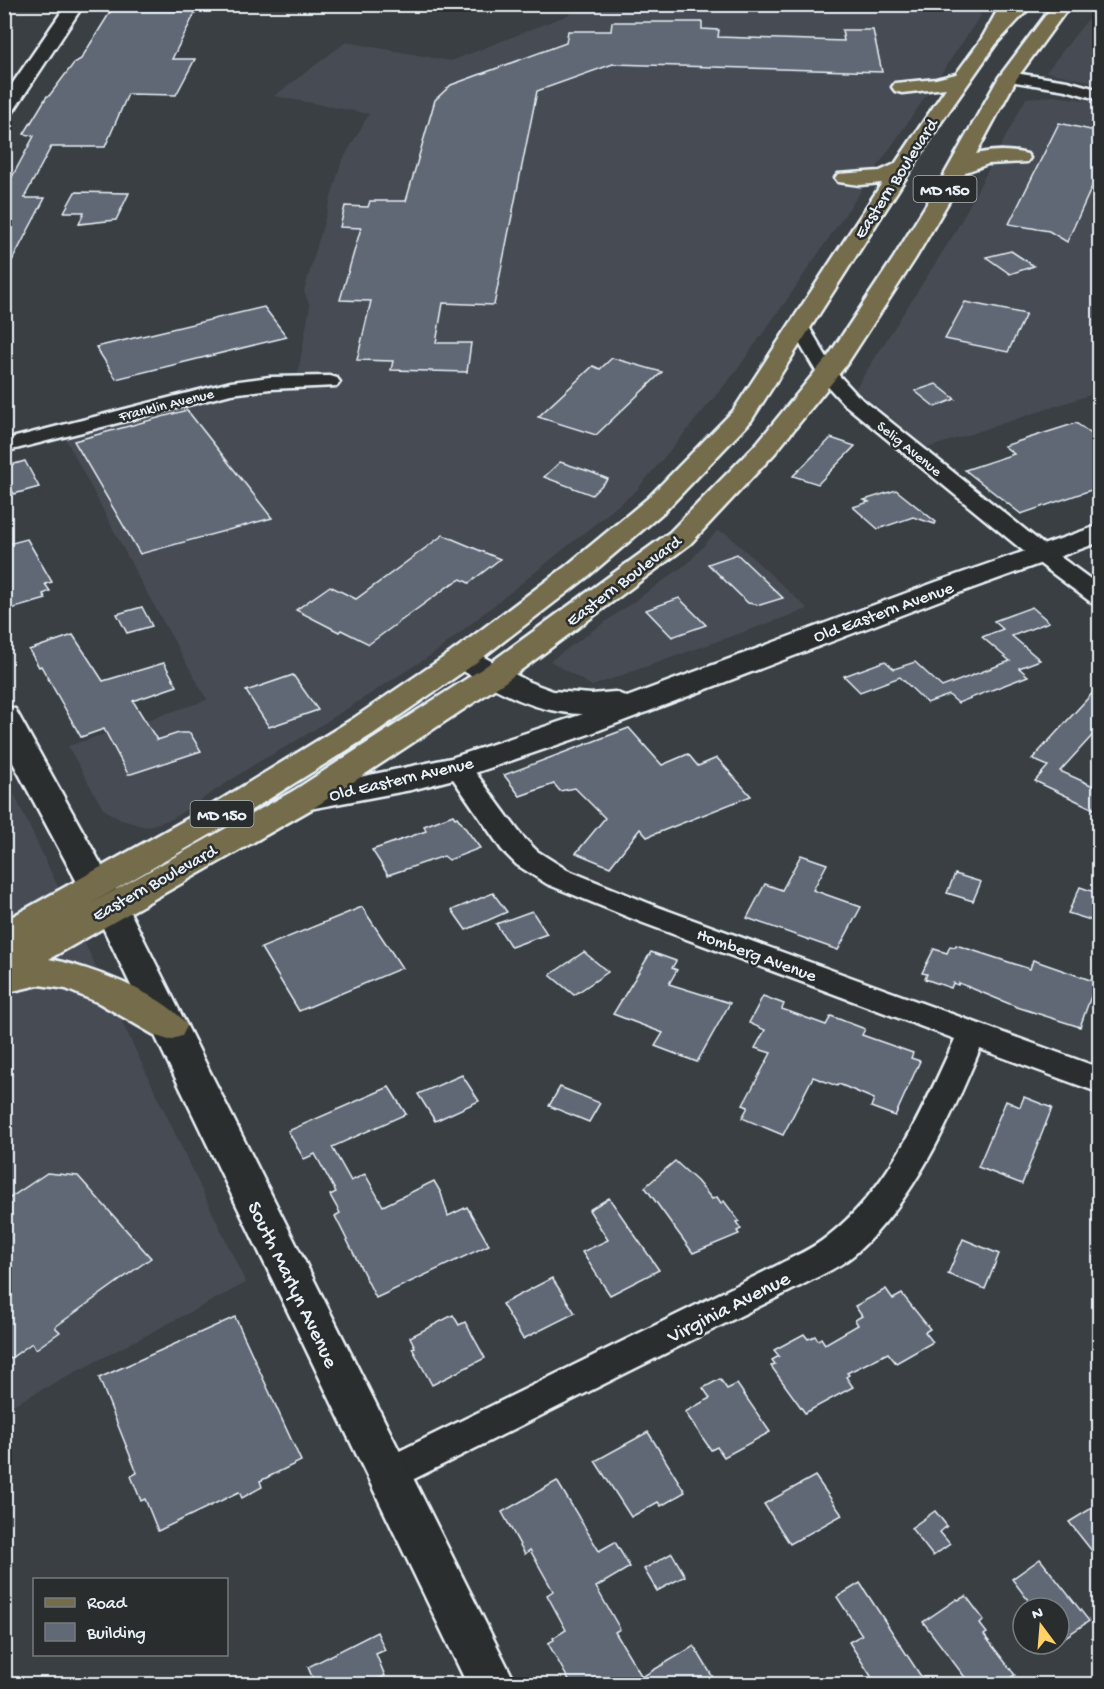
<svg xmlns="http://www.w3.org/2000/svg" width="1104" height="1689" viewBox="0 0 1104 1689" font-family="'Gochi Hand',sans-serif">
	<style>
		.built { fill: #464b53 }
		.building { fill: #616876; stroke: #e8f1f8; stroke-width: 1.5 }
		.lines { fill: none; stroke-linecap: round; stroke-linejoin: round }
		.minor-casing { stroke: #e8f1f8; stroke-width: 5 }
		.tertiary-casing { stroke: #e8f1f8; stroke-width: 5 }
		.primary-casing { stroke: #e8f1f8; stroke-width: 5 }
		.motorway-casing { stroke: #e8f1f8; stroke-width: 5 }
		.minor { fill: #2a2d2e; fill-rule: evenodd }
		.tertiary { fill: #2a2d2e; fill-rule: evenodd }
		.primary { fill: #746c4b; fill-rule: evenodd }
		.motorway { fill: #746c4b; fill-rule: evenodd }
		.labels { text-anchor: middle; stroke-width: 5; stroke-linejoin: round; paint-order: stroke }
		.far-street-label { font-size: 15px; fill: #e8f1f8; stroke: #2a2d2e }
		.shield { fill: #2a2d2e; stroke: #afb6bb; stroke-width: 1.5 }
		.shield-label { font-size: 16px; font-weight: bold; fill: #e8f1f8 }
		.street-label { font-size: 18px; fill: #e8f1f8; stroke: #2a2d2e }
		.near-street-label { font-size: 21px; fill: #e8f1f8; stroke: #2a2d2e }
	</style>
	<rect width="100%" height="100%" fill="#3a3f44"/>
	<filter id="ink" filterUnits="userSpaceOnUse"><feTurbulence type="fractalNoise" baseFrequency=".0167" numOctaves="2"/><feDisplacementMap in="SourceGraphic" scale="12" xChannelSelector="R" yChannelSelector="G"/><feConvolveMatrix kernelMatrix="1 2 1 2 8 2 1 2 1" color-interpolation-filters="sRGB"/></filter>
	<g filter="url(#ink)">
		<g class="built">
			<path d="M595 4H968L981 15 786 301 734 374 636 491 436 652 293 743 255 764 172 819 146 827 121 820 103 809 68 746 207 700 142 584 65 438 199 401 259 390 293 386 298 372 310 306 304 291 341 163 369 114 274 96 346 42 451 61Z"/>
			<path d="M1099 4V83L1046 72 1099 5Z"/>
			<path d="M1054 96 1093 101 1099 105V392L928 448 855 389 954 234 1026 98Z"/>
			<path d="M717 531 727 534 808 609 592 686 550 661 688 563Z"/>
			<path d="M7 779 246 1283 5 1409 4 780Z"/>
		</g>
		<g class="building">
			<path d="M112 9 196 11 172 59H195L176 95 128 94 105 147H51L24 198H45L4 276V177H12L34 136 24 134 47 96H49L74 63 81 59Z"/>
			<path d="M612 22H702V29L719 30 718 37 844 41 842 30H873L882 72 613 64 537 91 494 305 443 303 436 343H471L467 372 391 370 393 361 357 360 371 301 340 300 361 228 340 227 345 206 368 207 370 201H406L435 100 451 85 566 43 568 31H611Z"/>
			<path d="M1059 123 1100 132V169L1067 242 1049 231 1009 224Z"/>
			<path d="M75 192 129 193 116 220 79 224 84 212H64Z"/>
			<path d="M1011 251 1034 266 1010 274 986 257Z"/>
			<path d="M965 302 1026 314 1008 352 945 339Z"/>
			<path d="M264 307 287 337 116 379 96 347Z"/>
			<path d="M612 358 662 372 596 435 538 417 593 366 600 369Z"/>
			<path d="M936 384 955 399 935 407 915 391Z"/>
			<path d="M187 410 272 518 140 554 74 441Z"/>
			<path d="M1076 423 1100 440V487L1021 514 965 470 1014 454 1004 446Z"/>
			<path d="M831 438 855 446 818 484 793 476Z"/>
			<path d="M25 461 39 487 14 494 4 477V467Z"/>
			<path d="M560 462 588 471 608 479 592 495 544 477Z"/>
			<path d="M896 490 936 522 935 524 913 517 878 529 853 507 869 502 864 500Z"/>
			<path d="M443 535 500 559 469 583 461 579 450 585 369 644 341 630 339 632 296 610 330 586 356 599Z"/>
			<path d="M27 539 52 582 45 584 50 591 43 594 46 599 4 611V545Z"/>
			<path d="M737 554 783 598 760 605 748 603 708 564Z"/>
			<path d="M679 598 706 625 672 637 646 610Z"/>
			<path d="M142 607 152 626 127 633 117 614Z"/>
			<path d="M1032 607 1049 622 1012 636 1040 660 1019 668 1028 676 958 703 949 695 927 703 900 677 860 692 844 676 885 661 894 669 915 662 942 687 1010 661 982 637 1003 629 994 621Z"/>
			<path d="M73 635 103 681 164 663 177 686 133 701 157 740 179 733H190L201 751 131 774H128L104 729 81 737 41 666 39 667 29 650Z"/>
			<path d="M293 675 318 710 269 727 246 691Z"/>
			<path d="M1100 685V727L1060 771 1100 789V812L1035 781 1048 766 1032 759Z"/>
			<path d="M629 728 662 765 688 754 698 766 717 758 751 796 647 837 640 829 610 867 576 853 605 818 575 788 560 791 554 784 520 796 504 775Z"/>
			<path d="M453 815 455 818 457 817 480 848 449 860 444 856 388 875 372 850 426 831 424 826Z"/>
			<path d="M801 855 827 864 813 890 861 907 838 950 747 918 765 884 782 890Z"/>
			<path d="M955 874 981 882 973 901 947 893Z"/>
			<path d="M1080 887 1100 894V923L1068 913Z"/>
			<path d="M493 893 507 912 466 930 452 910Z"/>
			<path d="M362 907 402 968 299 1011 261 948Z"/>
			<path d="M532 911 547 934 511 947 496 924Z"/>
			<path d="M956 945 1030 969 1033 960 1096 982 1080 1027 1017 1007 959 983 958 985 953 983 951 988 925 979 927 974 922 973 934 949 947 953 950 946 955 947Z"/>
			<path d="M584 952 608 972 574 995 550 975Z"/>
			<path d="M651 952 676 961 672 968 677 970 669 984 730 1003 697 1062 655 1046 663 1033 613 1014Z"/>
			<path d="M763 996 784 1004 782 1009 826 1025 831 1016 865 1029 862 1035 913 1053 911 1058 920 1061 895 1116 871 1107 874 1099 839 1084 837 1086 813 1077 783 1135 742 1118 748 1107 743 1105 771 1053 755 1048 765 1030 749 1023Z"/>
			<path d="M462 1075 479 1101 435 1121 418 1094Z"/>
			<path d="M389 1087 406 1114 332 1147 351 1181 365 1174 383 1206 434 1181 441 1193 448 1216 467 1207 489 1245 376 1298 335 1216 340 1213 330 1195 336 1192 315 1154 304 1159 288 1131Z"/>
			<path d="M560 1087 600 1103 589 1122 549 1106Z"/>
			<path d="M1024 1097 1052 1108 1022 1184 978 1167 1006 1101 1020 1107Z"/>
			<path d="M675 1161 697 1181 712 1199 717 1197 721 1203 724 1201 739 1221 736 1222 741 1229 737 1231 739 1234 693 1253 645 1187Z"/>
			<path d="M47 1173 78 1176 151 1258 55 1327 60 1332 36 1349 32 1343 4 1363V1202Z"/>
			<path d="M609 1198 659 1270 610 1295 582 1252 608 1240 589 1210Z"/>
			<path d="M963 1239 999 1254 985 1289 948 1274Z"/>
			<path d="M552 1278 575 1313 523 1339 502 1304Z"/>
			<path d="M886 1289 893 1299 902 1294 930 1329 925 1332 933 1342 896 1363 888 1353 847 1373 849 1375 846 1377 853 1387 805 1413 771 1366 775 1364 772 1360 779 1356 774 1350 804 1334 808 1339 815 1336 818 1340 821 1338 825 1344 858 1325 855 1320 862 1316 855 1306Z"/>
			<path d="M453 1315 459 1325 465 1322 485 1358 432 1385 412 1348 415 1347 410 1337Z"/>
			<path d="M235 1317 301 1461 260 1481 262 1487 242 1498 239 1492 158 1531 145 1499 141 1501 131 1476 137 1473 99 1378Z"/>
			<path d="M720 1379 727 1389 737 1384 770 1432 724 1457 717 1447 711 1450 685 1412 710 1398 703 1388Z"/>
			<path d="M648 1432 685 1492 661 1506 658 1502 631 1517 595 1461Z"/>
			<path d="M815 1476 842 1515 790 1544 764 1504Z"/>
			<path d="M557 1481 599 1551 615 1542 630 1567 596 1587 620 1629 615 1632 642 1677 694 1646 717 1684H571L548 1643 554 1640 553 1638 566 1630 547 1595 553 1591 530 1550 525 1554 502 1512Z"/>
			<path d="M1100 1503V1561L1069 1522Z"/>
			<path d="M935 1511 947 1526 940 1532 950 1544 933 1556 911 1528Z"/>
			<path d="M672 1553 685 1576 657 1591 644 1569Z"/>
			<path d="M1040 1559 1089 1621 1059 1641V1608H1034L1012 1579Z"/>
			<path d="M860 1583 926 1684H876L849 1642 862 1635 837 1597Z"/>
			<path d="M966 1596 984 1620 980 1624 987 1633 984 1635 1015 1675 1000 1684H970L923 1622 957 1599 958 1600Z"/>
			<path d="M377 1632 385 1650 376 1654 385 1676 369 1684H315L308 1667Z"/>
		</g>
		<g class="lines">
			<defs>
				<g id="minor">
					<path d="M1008 72 1067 81 1100 90V100L1066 90 1003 80 1000 77Z"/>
					<path d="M799 320 806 322 835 371 857 395 1048 548 1100 586V605L1092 603 1032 558 843 403 820 378 789 326 792 322Z"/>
					<path d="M330 376 337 378 340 382 337 386 270 389 231 394 4 452V440L231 382 270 377Z"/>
					<path d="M458 758 467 761 522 836 537 851 567 870 658 907 1100 1068V1093L980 1049C949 1122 915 1200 855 1254 839 1268 818 1276 800 1286L388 1492 375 1487 370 1475 375 1463 776 1266C794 1256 813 1249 828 1236 890 1188 923 1109 955 1039L638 921 547 884 517 865 502 850 445 767 449 761Z"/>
				</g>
				<g id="tertiary">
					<path d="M67 4H84L11 115 4 117V96Z"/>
					<path d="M1100 525V542L956 594 589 734 469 775 411 790 304 810 293 807 288 799 293 791 451 758 583 714C534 713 494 689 453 665L448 658 453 651 463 649 473 651 529 682 553 691 591 694 615 692 627 697 936 582Z"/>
					<path d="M4 706 15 709 19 716 108 877 127 906 516 1684H467L95 911 78 884 4 746Z"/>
				</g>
				<path id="primary" d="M1015 4H1033L996 44 942 121 751 421 666 510 586 578 473 665 373 734 234 821 90 904 293 791 483 668 670 532 757 443 829 355 893 259 943 177 999 77 1054 4H1071L1017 78 976 154C992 150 1011 150 1027 154L1030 158 1027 162 988 164 966 172 915 259 847 364 775 453 690 544 505 682 315 807 49 959C84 965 171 996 187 1026L182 1036 169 1040 156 1036 99 1003 66 989 39 985 4 993V951L11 948 4 950V921L212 805 351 720 453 651 566 566 648 498 733 411 882 183 860 185 838 182 835 178 838 174 880 171 895 164 946 88 902 93 895 91 892 87 895 83 936 79 956 74 984 36Z"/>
				<path id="motorway" d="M1001 4H1018L996 44H984L981 40Z"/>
			</defs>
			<use href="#minor" class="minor-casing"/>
			<use href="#tertiary" class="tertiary-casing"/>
			<use href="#primary" class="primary-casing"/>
			<use href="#motorway" class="motorway-casing"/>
			<use href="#minor" class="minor"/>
			<use href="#tertiary" class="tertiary"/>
			<use href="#primary" class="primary"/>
			<use href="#motorway" class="motorway"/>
		</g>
	</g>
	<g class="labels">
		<g class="far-street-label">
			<text transform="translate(166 404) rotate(-14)" y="5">Franklin Avenue</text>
			<text transform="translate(910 448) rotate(39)" y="5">Selig Avenue</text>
		</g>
		<g class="shield">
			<rect x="913.5" y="176" width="63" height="26" rx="4.5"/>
			<rect x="190.5" y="801" width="63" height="26" rx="4.5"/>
		</g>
		<g class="shield-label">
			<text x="945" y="195">MD 150</text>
			<text x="222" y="820">MD 150</text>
		</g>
		<g class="street-label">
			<text transform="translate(895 178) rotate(-57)" y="6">Eastern Boulevard</text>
			<text transform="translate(623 580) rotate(-37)" y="6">Eastern Boulevard</text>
			<text transform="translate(883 611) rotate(-20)" y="6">Old Eastern Avenue</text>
			<text transform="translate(401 778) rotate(-13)" y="6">Old Eastern Avenue</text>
			<text transform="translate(154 882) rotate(-29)" y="6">Eastern Boulevard</text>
			<text transform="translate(757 954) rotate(20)" y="6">Homberg Avenue</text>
		</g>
		<g class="near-street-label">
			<text transform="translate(294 1284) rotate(64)" y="7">South Marlyn Avenue</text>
			<text transform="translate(728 1306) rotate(-27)" y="7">Virginia Avenue</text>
		</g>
	</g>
	<rect width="1104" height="1689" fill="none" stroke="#2a2d2e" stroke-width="24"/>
	<rect x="12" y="12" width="1080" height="1665" fill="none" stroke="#e8f1f8" stroke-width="2" filter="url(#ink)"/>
	<rect x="33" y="1578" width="195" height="78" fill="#2a2d2e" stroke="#767b7f" stroke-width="1.5"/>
	<rect x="45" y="1598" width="30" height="9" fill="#746c4b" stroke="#767b7f" stroke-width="1.5"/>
	<text x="87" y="1608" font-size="18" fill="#e8f1f8">Road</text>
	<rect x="45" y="1623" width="30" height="18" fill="#616876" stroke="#767b7f" stroke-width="1.5"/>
	<text x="87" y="1638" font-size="18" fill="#e8f1f8">Building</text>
	<g transform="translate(1041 1626) rotate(344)"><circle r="28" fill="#2a2d2e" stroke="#767b7f" stroke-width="1.5"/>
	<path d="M0-4.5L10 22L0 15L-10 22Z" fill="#ffd166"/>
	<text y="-9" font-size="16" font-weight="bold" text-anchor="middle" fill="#e8f1f8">N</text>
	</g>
</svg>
